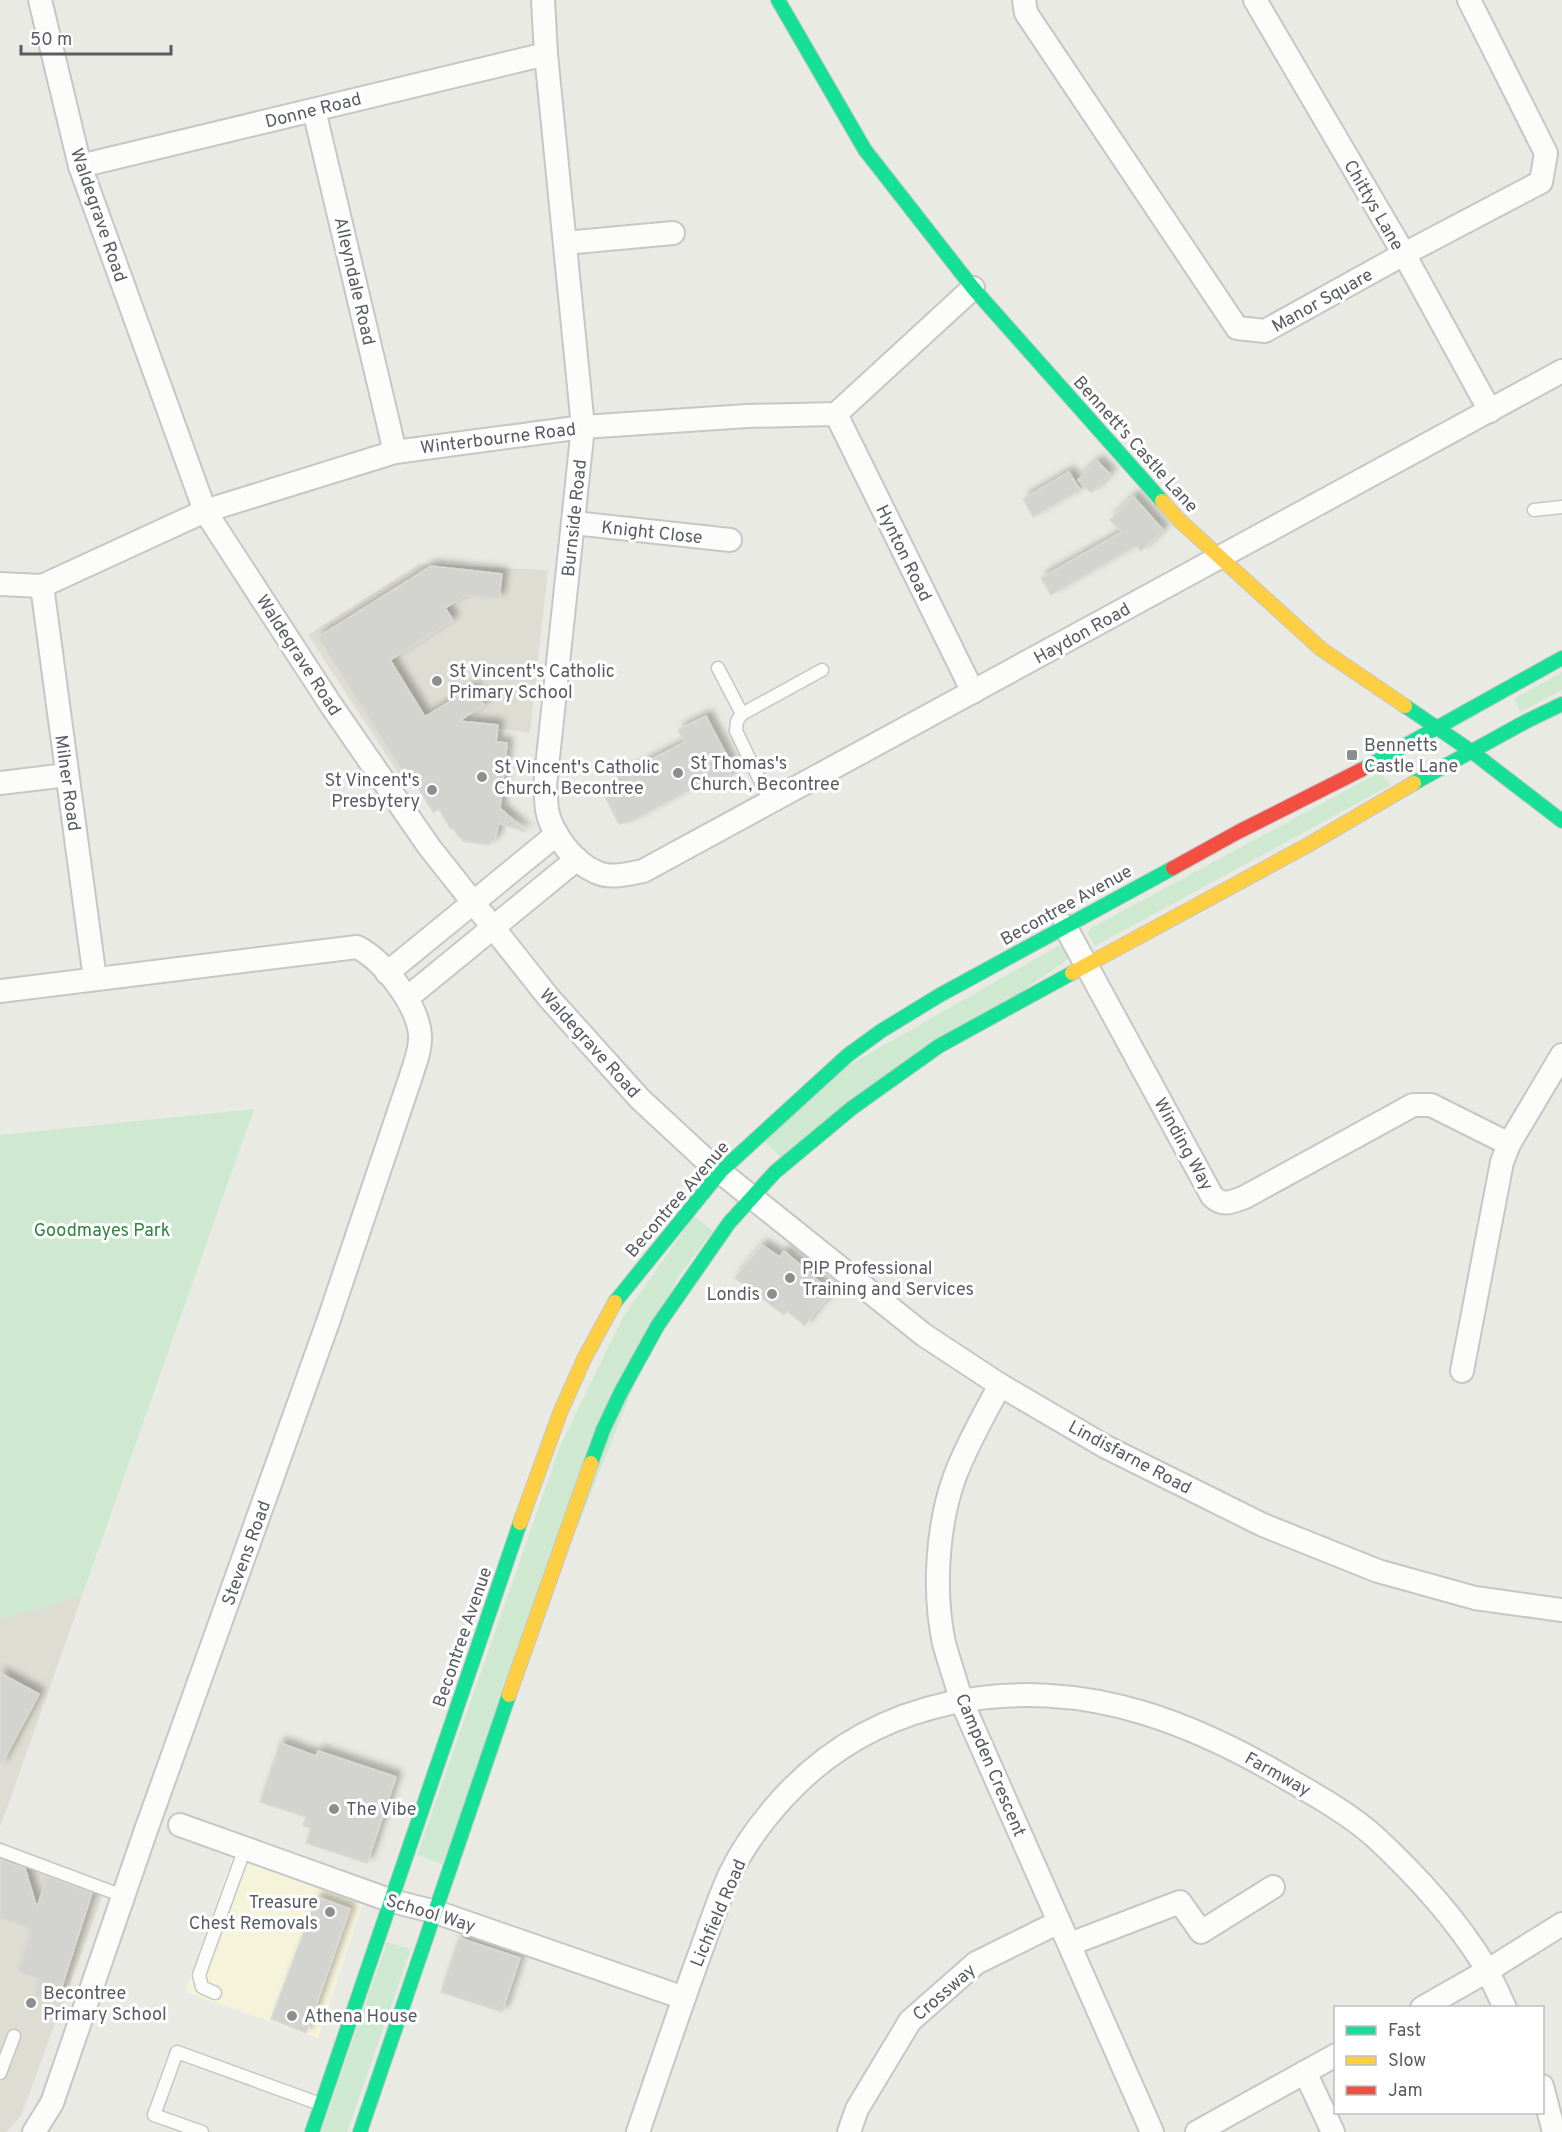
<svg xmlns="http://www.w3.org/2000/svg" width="1562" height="2132" viewBox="0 0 1562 2132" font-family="Overpass,sans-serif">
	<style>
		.commercial { fill: #f6f3db }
		.education { fill: #ddddd3 }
		.green { fill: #cfe9d0 }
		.building { fill: #d3d3cf; stroke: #dad9d3; stroke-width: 1.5; filter: url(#shadow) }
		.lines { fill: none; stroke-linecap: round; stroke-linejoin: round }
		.lane-casing { stroke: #c6c6c5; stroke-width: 15 }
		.street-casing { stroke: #c6c6c5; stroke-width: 26 }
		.fast-casing { stroke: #c6c6c6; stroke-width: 16 }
		.slow-casing { stroke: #c6c6c6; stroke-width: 16 }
		.jam-casing { stroke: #c6c6c6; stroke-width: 16 }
		.lane { stroke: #fcfcfb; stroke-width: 12 }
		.street { stroke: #fcfcfb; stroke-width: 22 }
		.fast { stroke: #16e098; stroke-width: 14 }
		.slow { stroke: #ffcf43; stroke-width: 14 }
		.jam { stroke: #f24e42; stroke-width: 14 }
		.poi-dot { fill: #8c8e90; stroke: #fff; stroke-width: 2 }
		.labels { text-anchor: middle; stroke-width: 6; stroke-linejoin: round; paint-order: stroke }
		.street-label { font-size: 18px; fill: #595c63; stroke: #fff }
		.poi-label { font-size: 18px; fill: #595c63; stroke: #fff; text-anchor: start }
		.park-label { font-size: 18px; fill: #2d863e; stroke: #fff }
	</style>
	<defs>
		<filter id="shadow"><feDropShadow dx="5.5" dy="-5.5" stdDeviation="3" flood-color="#0004"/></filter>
	</defs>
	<rect width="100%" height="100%" fill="#eaeae4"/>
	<path class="commercial" d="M232 1858 363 1903 318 2038 185 1992Z"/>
	<g class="education">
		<path d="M419 564 548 570 530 733 480 726 402 779 308 635Z"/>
		<path d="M82 1596 0 1828V1619Z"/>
		<path d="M0 1841 41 1864 106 1886 21 2116 6 2132H0Z"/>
	</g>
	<g class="green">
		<path d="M1562 672V690L1520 712 1514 699Z"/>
		<path d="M1380 772 1391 785 1095 946 1087 933 1091 928Z"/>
		<path d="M1058 946C1066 949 1068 952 1067 960L781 1157 763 1140 844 1068Z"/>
		<path d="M254 1109 82 1596 0 1619V1135Z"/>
		<path d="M694 1216 713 1231 677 1279 442 1864 417 1855 560 1446 623 1317Z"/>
		<path d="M387 1942 411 1949 347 2132H321Z"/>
	</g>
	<g class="building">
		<path d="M1097 461 1110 474 1091 493 1078 480Z"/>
		<path d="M1069 472 1080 490 1033 517 1023 499Z"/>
		<path d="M1133 496 1163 530 1141 551 1136 546 1051 595 1041 578 1122 532 1110 520Z"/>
		<path d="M431 566 502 574 499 599 466 595 445 608 453 620 390 660 425 717 473 687 484 705 459 721 498 725 496 742 507 743 500 808 526 832 499 823 495 839 488 845 463 841 453 829 450 828 439 809 433 812 407 769 403 772 318 637Z"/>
		<path d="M706 716 730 762V776L700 793 697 786 630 822 619 824 604 795 613 790 610 786 616 782 614 779 685 742 678 730Z"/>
		<path d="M762 1245 780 1257 784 1251 832 1293 813 1314 805 1326 787 1311 784 1315 735 1278Z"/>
		<path d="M0 1673 39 1694 0 1767Z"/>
		<path d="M280 1743 316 1756 318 1751 396 1777 367 1863 306 1843 311 1828 303 1825 306 1817 260 1802Z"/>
		<path d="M0 1860 25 1868 37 1908 47 1876 92 1893 57 2002 35 1995 40 1979 18 1972 32 1929 0 1918Z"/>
		<path d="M317 1897 350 1909 306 2033 271 2019Z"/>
		<path d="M459 1938 520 1958 502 2012 441 1992Z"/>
	</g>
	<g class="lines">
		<defs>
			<g id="lane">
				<path d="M1534 510 1562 507"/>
				<path d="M718 668 742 714"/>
				<path d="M770 801 736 731 737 721 742 714 822 670"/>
				<path d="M0 1850 123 1896"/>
				<path d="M215 1993 202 1987 199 1975 245 1848"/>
				<path d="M0 2073 14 2036"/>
				<path d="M202 2132 154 2115 177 2052 320 2104"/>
			</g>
			<g id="street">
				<path d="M40 0 80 166 205 511 331 705 430 848 549 998 640 1099 708 1162 924 1335 1000 1385 1106 1447 1263 1525 1378 1571 1475 1598 1562 1610"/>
				<path d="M543 0 546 54 583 427 545 786C546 794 546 802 547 810 551 833 574 863 596 872 610 879 628 874 643 871L1562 371"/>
				<path d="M1024 0 1026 13 1237 328 1265 331 1404 254 1541 182 1546 153 1469 0"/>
				<path d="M1255 0 1404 254 1490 411"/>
				<path d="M314 110 395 452"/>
				<path d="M80 166 546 54"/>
				<path d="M565 243 673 233"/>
				<path d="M836 414 973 692"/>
				<path d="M574 523 730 540"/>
				<path d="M0 584 42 586 205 511 395 452 583 427 747 416 836 414 973 288"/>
				<path d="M42 586 95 979"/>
				<path d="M0 783 67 775"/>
				<path d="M1065 926 1212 1196C1223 1207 1232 1202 1245 1197L1413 1105H1431L1509 1144"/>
				<path d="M387 973 557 834"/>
				<path d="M0 991 357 947C383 960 418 1005 420 1035 421 1049 415 1063 411 1076L328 1322 146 1830 52 2103 34 2132"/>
				<path d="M407 998 577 859"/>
				<path d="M1462 1371 1502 1162 1509 1144 1562 1055"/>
				<path d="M1000 1385C984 1415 967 1444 955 1476 937 1525 933 1592 944 1643 949 1662 956 1681 961 1700L1152 2132"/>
				<path d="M180 1825 392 1901 436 1912 684 1998"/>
				<path d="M1070 1944 1180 1902 1201 1932 1273 1887"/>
				<path d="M1422 2008 1487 1971 1562 1924"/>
				<path d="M1305 2072 1333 2132"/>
				<path d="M1542 2086 1554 2132"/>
				<path d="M638 2132C658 2073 678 2014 699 1956 709 1929 718 1900 730 1874 743 1847 763 1820 783 1798 875 1697 1017 1674 1144 1713 1193 1728 1242 1752 1286 1778 1315 1795 1348 1813 1374 1836 1415 1874 1453 1915 1483 1963 1491 1977 1498 1993 1505 2008"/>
				<path d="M849 2132 857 2109 910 2021 976 1963 1059 1922"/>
				<path d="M1197 2132 1336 2055"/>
			</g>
			<g id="fast">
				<path d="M778 0 865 150 973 288 1162 501"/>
				<path d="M1405 706 1471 751 1562 821"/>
				<path d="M1361 770 1562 658"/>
				<path d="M1414 783 1525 722 1562 704"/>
				<path d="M615 1302 721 1171 848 1055 881 1031 940 995 1173 868"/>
				<path d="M591 1463 603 1430 621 1392 658 1325 729 1223 775 1172 852 1108 939 1046 1072 973"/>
				<path d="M312 2132 520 1523"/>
				<path d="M360 2132 509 1695"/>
			</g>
			<g id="slow">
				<path d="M1162 501 1179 520 1321 649 1405 706"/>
				<path d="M1072 973 1308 845 1414 783"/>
				<path d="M520 1523 560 1413 584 1359 615 1302"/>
				<path d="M509 1695 591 1463"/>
			</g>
			<path id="jam" d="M1173 868 1238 832 1361 770"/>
		</defs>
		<use href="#lane" class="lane-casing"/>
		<use href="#street" class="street-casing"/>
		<use href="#fast" class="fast-casing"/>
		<use href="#slow" class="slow-casing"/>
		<use href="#jam" class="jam-casing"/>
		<use href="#lane" class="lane"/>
		<use href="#street" class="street"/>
		<use href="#fast" class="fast"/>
		<use href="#slow" class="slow"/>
		<use href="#jam" class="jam"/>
	</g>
	<g class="poi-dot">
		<circle cx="437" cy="681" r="6"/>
		<rect x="1346" y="749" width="12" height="12" rx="3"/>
		<circle cx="678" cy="773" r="6"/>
		<circle cx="482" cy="777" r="6"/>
		<circle cx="432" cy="790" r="6"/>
		<circle cx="790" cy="1278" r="6"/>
		<circle cx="772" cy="1294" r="6"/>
		<circle cx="334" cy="1809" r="6"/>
		<circle cx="330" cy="1912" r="6"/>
		<circle cx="31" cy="2003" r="6"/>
		<circle cx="292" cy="2016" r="6"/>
	</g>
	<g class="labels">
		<g class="street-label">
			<text transform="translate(313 110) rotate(-14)" y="6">Donne Road</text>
			<text transform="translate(1374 205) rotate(60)" y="6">Chittys Lane</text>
			<text transform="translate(99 215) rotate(71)" y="6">Waldegrave Road</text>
			<text transform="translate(355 281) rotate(77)" y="6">Alleyndale Road</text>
			<text transform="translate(1322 300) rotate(-29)" y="6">Manor Square</text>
			<text transform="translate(498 438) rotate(-7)" y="6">Winterbourne Road</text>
			<text transform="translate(1136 444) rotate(48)" y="6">Bennett's Castle Lane</text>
			<text transform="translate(574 518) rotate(-84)" y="6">Burnside Road</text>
			<text transform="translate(652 532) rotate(6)" y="6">Knight Close</text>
			<text transform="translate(904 553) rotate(64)" y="6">Hynton Road</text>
			<text transform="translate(1082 633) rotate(-29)" y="6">Haydon Road</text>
			<text transform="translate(299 655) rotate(57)" y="6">Waldegrave Road</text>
			<text transform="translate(68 783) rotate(82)" y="6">Milner Road</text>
			<text transform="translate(1066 905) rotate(-29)" y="6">Becontree Avenue</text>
			<text transform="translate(590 1043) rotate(48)" y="6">Waldegrave Road</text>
			<text transform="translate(1184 1144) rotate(61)" y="6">Winding Way</text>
			<text transform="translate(677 1199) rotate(-49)" y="6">Becontree Avenue</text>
			<text transform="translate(1130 1457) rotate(28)" y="6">Lindisfarne Road</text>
			<text transform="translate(246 1553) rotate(-70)" y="6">Stevens Road</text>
			<text transform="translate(462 1637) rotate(-71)" y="6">Becontree Avenue</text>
			<text transform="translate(991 1765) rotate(67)" y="6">Campden Crescent</text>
			<text transform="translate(1278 1774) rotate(29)" y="6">Farmway</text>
			<text transform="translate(431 1913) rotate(17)" y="6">School Way</text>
			<text transform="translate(718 1913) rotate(-67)" y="6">Lichfield Road</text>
			<text transform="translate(944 1992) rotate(-41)" y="6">Crossway</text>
		</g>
		<g class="poi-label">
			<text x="449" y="677">St Vincent's Catholic<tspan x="449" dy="21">Primary School</tspan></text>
			<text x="1364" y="751">Bennetts<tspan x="1364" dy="21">Castle Lane</tspan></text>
			<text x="690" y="769">St Thomas's<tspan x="690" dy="21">Church, Becontree</tspan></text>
			<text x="494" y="773">St Vincent's Catholic<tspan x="494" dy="21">Church, Becontree</tspan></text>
			<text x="420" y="786" text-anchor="end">St Vincent's<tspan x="420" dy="21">Presbytery</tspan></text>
			<text x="802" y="1274">PIP Professional<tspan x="802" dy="21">Training and Services</tspan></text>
			<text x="760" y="1300" text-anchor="end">Londis</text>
			<text x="346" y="1815">The Vibe</text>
			<text x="318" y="1908" text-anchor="end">Treasure<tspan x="318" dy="21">Chest Removals</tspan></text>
			<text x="43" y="1999">Becontree<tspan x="43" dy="21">Primary School</tspan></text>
			<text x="304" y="2022">Athena House</text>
		</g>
		<g class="park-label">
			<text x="102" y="1236">Goodmayes Park</text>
		</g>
	</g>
	<rect x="1334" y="2006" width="210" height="108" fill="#ffffff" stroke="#bdbec1" stroke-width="1.5"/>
	<rect x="1346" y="2026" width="30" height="9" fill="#16e098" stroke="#bdbec1" stroke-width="1.5"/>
	<text x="1388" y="2036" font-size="18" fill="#595c63">Fast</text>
	<rect x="1346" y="2056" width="30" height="9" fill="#ffcf43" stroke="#bdbec1" stroke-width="1.5"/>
	<text x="1388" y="2066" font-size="18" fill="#595c63">Slow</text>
	<rect x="1346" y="2086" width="30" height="9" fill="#f24e42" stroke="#bdbec1" stroke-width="1.5"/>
	<text x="1388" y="2096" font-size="18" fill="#595c63">Jam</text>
	<path d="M21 45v9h150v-9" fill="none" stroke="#595c63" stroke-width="3"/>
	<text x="30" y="45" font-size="18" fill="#595c63" stroke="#ffffff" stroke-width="4.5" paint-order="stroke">50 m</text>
</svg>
